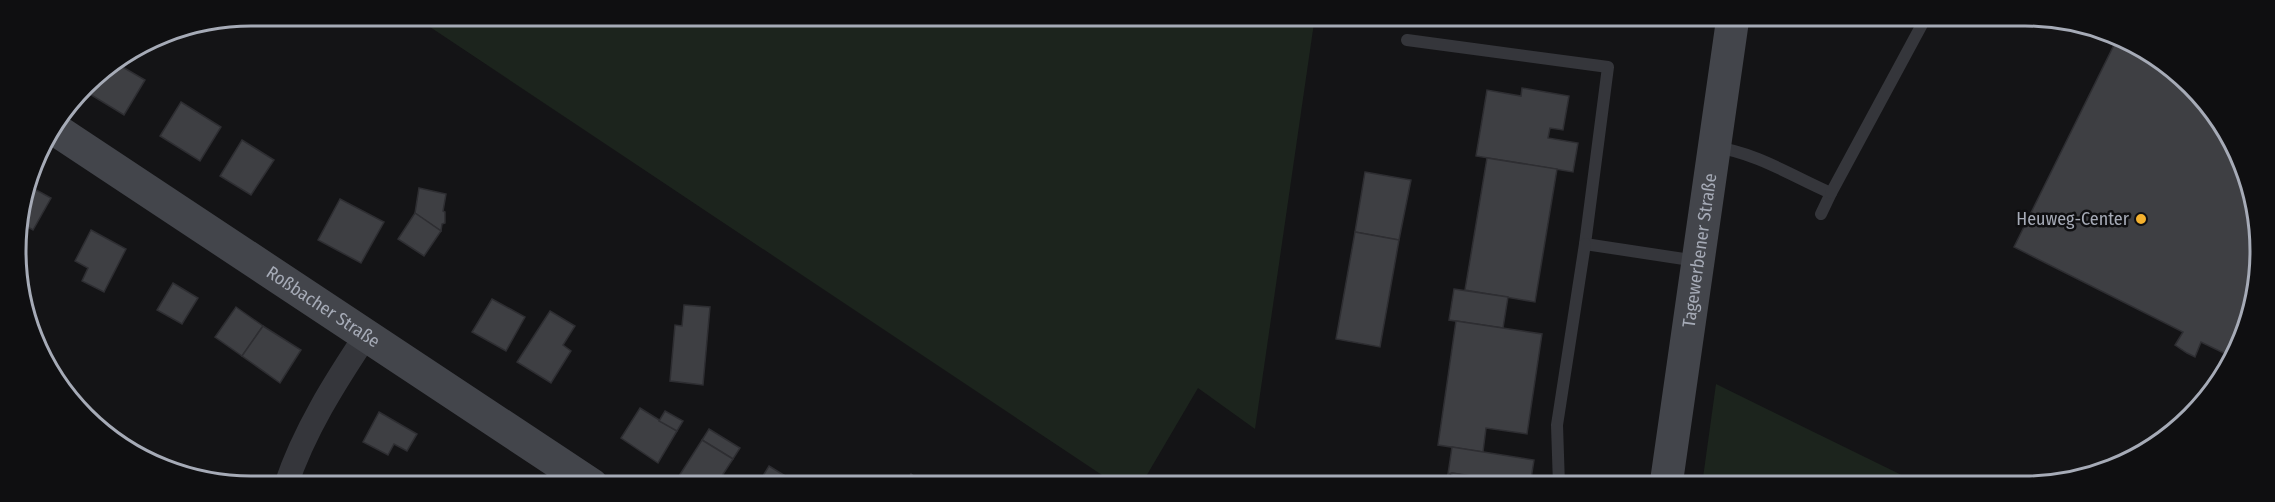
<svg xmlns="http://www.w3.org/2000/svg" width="2275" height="502" viewBox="0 0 2275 502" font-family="'Fira Sans Condensed',sans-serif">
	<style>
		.green { fill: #1c241d }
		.building { fill: #3e3f43; stroke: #2e2e32; stroke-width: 1.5 }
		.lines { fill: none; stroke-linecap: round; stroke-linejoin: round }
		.lane { stroke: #35363b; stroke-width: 12 }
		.street { stroke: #35363b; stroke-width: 24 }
		.secondary { stroke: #43454b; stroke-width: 33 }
		.poi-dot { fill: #f5b12e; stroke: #0f0f11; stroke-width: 2 }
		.labels { text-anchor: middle; stroke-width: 5; stroke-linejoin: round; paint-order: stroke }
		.poi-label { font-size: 18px; fill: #a6abb7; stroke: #0f0f11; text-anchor: end }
		.street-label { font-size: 18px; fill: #a6abb7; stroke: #0f0f11 }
		.rim { fill: none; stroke: #a6abb7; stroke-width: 3 }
	</style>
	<rect width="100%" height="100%" fill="#141416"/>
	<g class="green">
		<path d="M412 15 1315 16 1255 429 1198 388 1141 485H1117Z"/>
		<path d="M1716 384 1922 485H1702Z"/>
	</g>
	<g class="building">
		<path d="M2117 39 2142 47 2211 108 2252 190 2258 282 2234 358 2201 342 2195 357 2187 353 2175 345 2183 332 2014 247Z"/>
		<path d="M114 62 145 80 124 115 88 93 103 69Z"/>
		<path d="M1522 88 1569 96 1563 130 1550 128 1548 138 1578 143 1573 172 1476 156 1487 90 1521 96Z"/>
		<path d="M181 102 221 127 200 161 160 136Z"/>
		<path d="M242 140 274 160 251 195 220 176Z"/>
		<path d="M1487 158 1557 169 1535 302 1465 290Z"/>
		<path d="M1365 172 1411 180 1399 240 1355 232Z"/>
		<path d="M29 186 51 198 33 230 28 227 23 236 16 232Z"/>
		<path d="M419 188 446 194 443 211 445 212V223L442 224 441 231 415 213Z"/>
		<path d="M340 199 384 222 361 263 318 240Z"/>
		<path d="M415 213 441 231 424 256 398 239Z"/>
		<path d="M91 230 126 249 104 292 82 281 88 268 75 261Z"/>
		<path d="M1355 232 1399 240 1380 347 1336 339Z"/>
		<path d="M173 283 198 298 182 324 157 310Z"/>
		<path d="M1454 289 1508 297 1503 328 1449 320Z"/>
		<path d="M492 299 525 317 506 351 472 332Z"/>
		<path d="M684 305 710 307 703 385 670 381 675 325 682 326Z"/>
		<path d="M236 307 263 326 242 356 215 337Z"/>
		<path d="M550 311 575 326 563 345 571 351 551 383 517 362Z"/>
		<path d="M1456 321 1542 334 1527 434 1486 428 1483 452 1438 445Z"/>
		<path d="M263 326 301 350 280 383 242 356Z"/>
		<path d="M640 408 677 431 658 463 621 438Z"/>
		<path d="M665 411 683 421 677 431 659 421Z"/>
		<path d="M379 412 417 434 407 451 394 444 388 455 363 442Z"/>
		<path d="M709 429 740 448 733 459 702 440Z"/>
		<path d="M702 440 733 459 716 485H692L679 476Z"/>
		<path d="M1452 447 1534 460 1530 485H1519L1452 473 1448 474Z"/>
		<path d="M769 466 787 477 782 485 758 484Z"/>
		<path d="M1452 473 1478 477 1477 485H1450Z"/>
		<path d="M911 474 927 485H904Z"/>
		<path d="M1176 476 1189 485H1170Z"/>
	</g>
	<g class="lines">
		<g class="lane">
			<path d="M1407 40 1608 67 1585 244 1697 261"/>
			<path d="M1714 147C1755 152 1794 177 1831 193L1821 214"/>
			<path d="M1831 193 1926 17"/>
			<path d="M1559 485 1557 425 1585 244"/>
		</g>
		<path class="street" d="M286 485C304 431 335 382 367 334"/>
		<g class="secondary">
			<path id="s1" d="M53 128 592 485"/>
			<path id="s2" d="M1666 485 1733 17"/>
		</g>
	</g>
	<circle class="poi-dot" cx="2141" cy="219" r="6"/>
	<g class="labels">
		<g class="poi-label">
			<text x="2129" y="225">Heuweg-Center</text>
		</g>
		<g class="street-label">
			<text dy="6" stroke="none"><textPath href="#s2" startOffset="237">Tagewerbener Straße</textPath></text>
			<text dy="6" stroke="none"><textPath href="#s1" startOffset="324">Roßbacher Straße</textPath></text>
		</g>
	</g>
	<path d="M0 0H2275V502H0ZM251 26H2025A225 225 0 0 1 2250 251V251A225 225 0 0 1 2025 476H251A225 225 0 0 1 26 251V251A225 225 0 0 1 251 26Z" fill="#0f0f11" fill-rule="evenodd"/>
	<path class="rim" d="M251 26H2025A225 225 0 0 1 2250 251V251A225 225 0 0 1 2025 476H251A225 225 0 0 1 26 251V251A225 225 0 0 1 251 26Z"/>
</svg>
